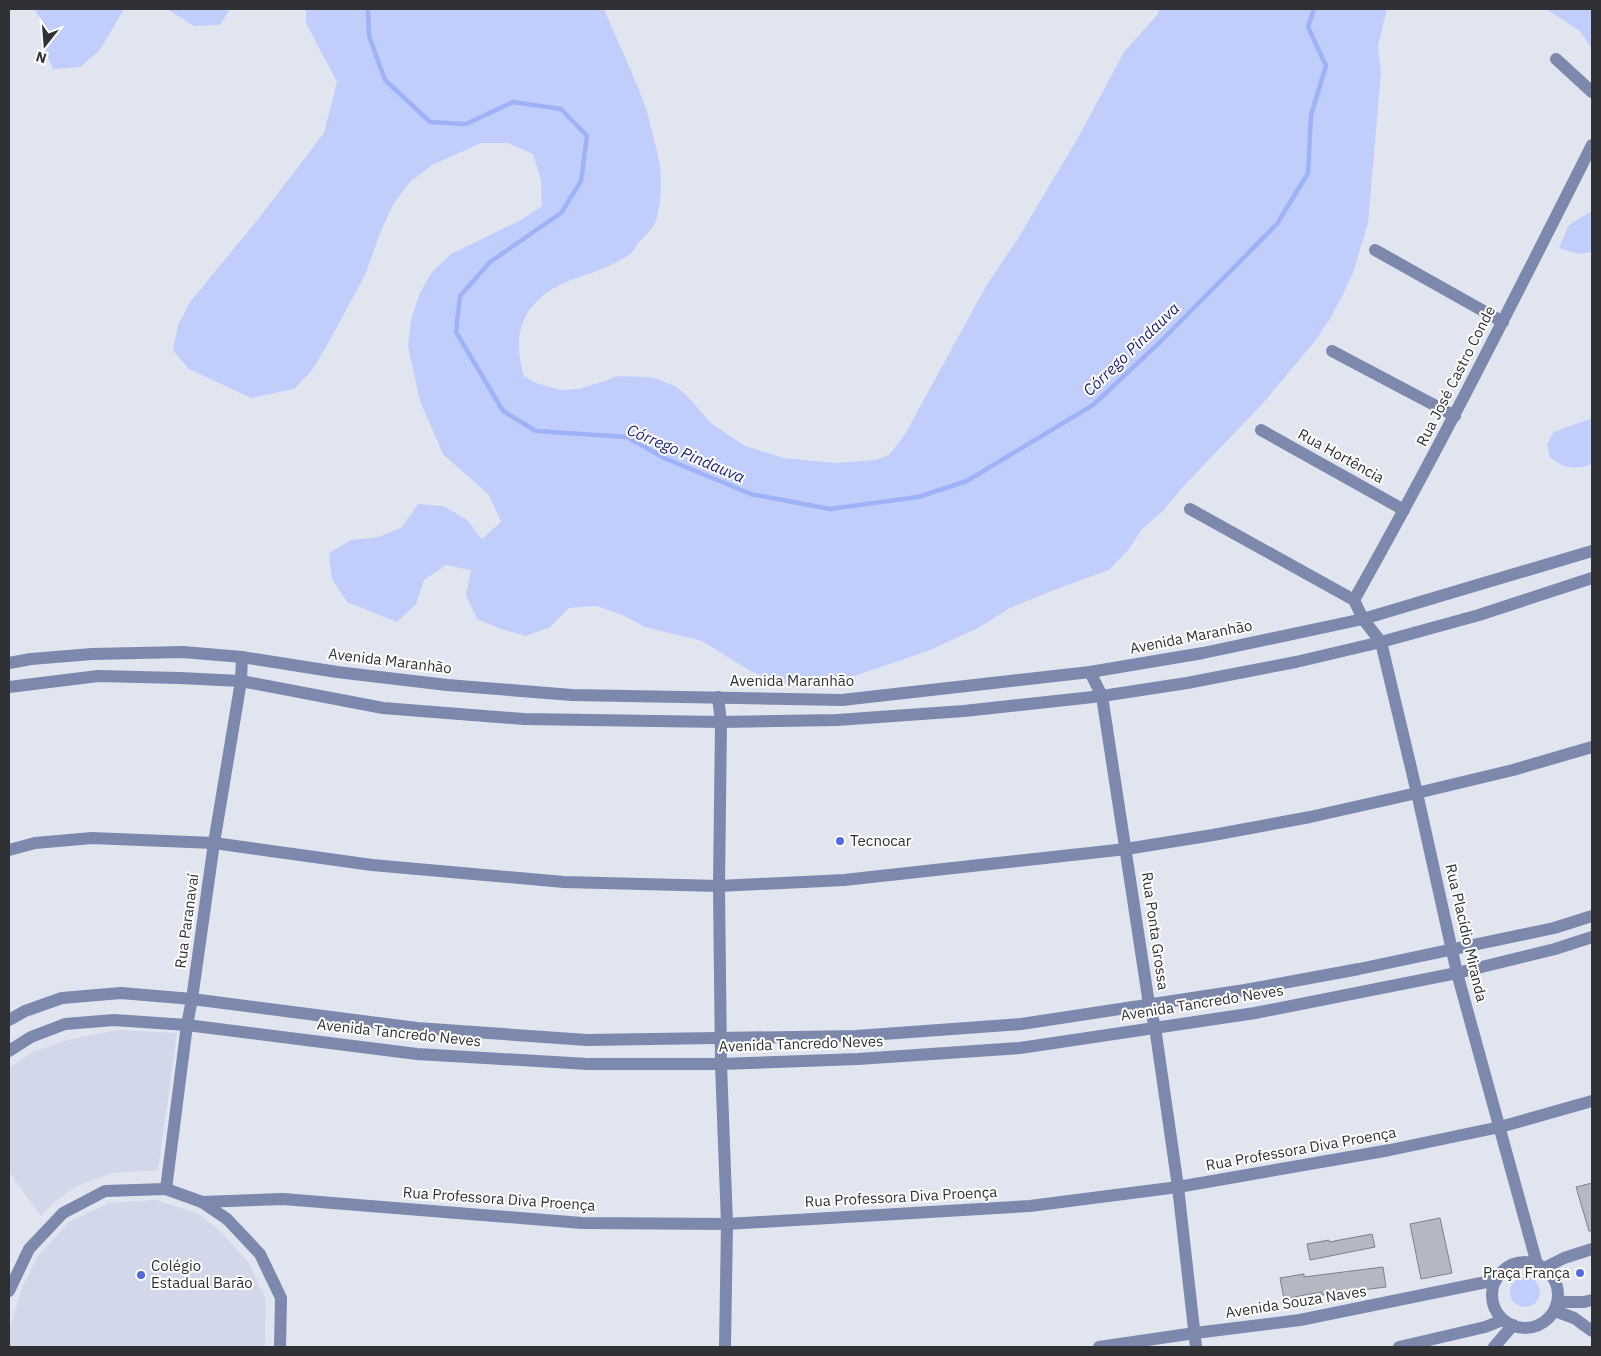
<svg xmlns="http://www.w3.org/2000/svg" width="1601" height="1356" viewBox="0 0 1601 1356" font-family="'IBM Plex Sans',sans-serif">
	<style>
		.built { fill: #d2d7e9 }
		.green { fill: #c1cefc }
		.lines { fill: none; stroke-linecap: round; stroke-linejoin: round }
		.stream { stroke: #9fb2f8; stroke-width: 4.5 }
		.building { fill: #b5b8c2; stroke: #7e818a }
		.minor { stroke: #7d88ad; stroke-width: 12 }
		.poi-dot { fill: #5469df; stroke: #fff; stroke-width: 2 }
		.labels { text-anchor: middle; stroke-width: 4; stroke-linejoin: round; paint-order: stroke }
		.street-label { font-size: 15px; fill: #303135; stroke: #fff }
		.poi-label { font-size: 15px; fill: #303135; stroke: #fff; text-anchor: start }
		.water-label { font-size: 16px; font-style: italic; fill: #1c1e7f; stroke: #fff }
	</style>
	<rect width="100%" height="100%" fill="#e1e5ef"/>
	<g class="built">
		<path d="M118 1030 177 1033 158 1170 111 1173 77 1186 55 1201 41 1216 9 1172V1068L34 1051 71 1039Z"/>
		<path d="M155 1200 197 1213 221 1232 248 1262 266 1300 265 1347H9V1331L22 1288 38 1256 69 1222 109 1203Z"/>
	</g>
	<g class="green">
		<path d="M34 9H124L100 50 80 67 53 69 43 46 41 20Z"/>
		<path d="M167 9H230L220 25 194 26Z"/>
		<path d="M306 9H604C617 40 632 71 644 103 649 116 651 129 655 143 658 155 661 167 661 180 661 193 660 213 654 225 650 231 644 237 639 242 636 246 633 251 630 254 613 267 590 273 571 280 525 298 510 331 524 376L536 383 561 390 579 389 605 381 617 376 651 377 675 386 685 394 711 423 745 446 784 458 834 463 875 460 889 455 905 434 986 286 1017 240 1079 136 1124 52 1158 14 1159 9H1387L1378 46 1381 73 1368 223 1353 273 1342 296 1330 319 1315 341 1264 402 1180 490 1163 511 1142 529 1128 550 1109 570 1059 588 1010 608 978 628 928 651 851 677 826 684 799 688 773 681 749 670 702 641 645 627 622 615 597 606 569 608 550 627 526 636 501 629 477 619 466 595 471 570 446 565 424 580 416 604 397 622 347 602 332 579 329 553 351 540 379 537 402 527 418 504 443 506 466 519 482 539 501 522 489 495 443 454 420 401 408 346 411 320 419 295 432 272 451 254 521 220 542 206 541 180 533 154 508 143H481L432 165 411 181 394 203 383 226 365 275 326 347 312 370 294 389 251 398 189 369 173 350 178 325 190 302 259 218 324 133 337 82 306 23Z"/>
		<path d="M1546 9H1592V49L1580 31Z"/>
		<path d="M1592 211V252L1579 254 1559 248 1569 225Z"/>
		<path d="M1592 418V464C1575 470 1564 469 1550 457L1547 444 1554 432Z"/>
		<circle cx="1525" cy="1292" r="15"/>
	</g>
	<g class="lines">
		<path class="stream" d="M368 9 369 36 385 80 430 122 466 124 513 102 561 109 587 136 581 181 561 213 490 262 460 296 456 332 503 411 536 431 627 437 664 458 751 494 830 509 918 497 967 481 1093 405 1159 343 1277 224 1308 173 1311 115 1326 66 1308 27 1314 9"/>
	</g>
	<g class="building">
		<path d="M1592 1183V1231H1589L1576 1187Z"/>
		<path d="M1440 1218 1452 1273 1421 1279 1410 1224Z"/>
		<path d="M1372 1234 1375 1247 1310 1260 1307 1244 1329 1240V1242Z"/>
		<path d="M1383 1267 1386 1287 1322 1295 1321 1292 1284 1299 1280 1278 1304 1274V1277Z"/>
	</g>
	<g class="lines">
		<g class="minor">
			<path d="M1556 59 1592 92"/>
			<path d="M1375 250 1503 322"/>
			<path d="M1332 351 1455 416"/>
			<path d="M1261 430 1404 510"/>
			<path d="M1190 509 1354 600"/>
			<path d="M9 663 31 659 92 654 183 652 242 657 337 672 447 685 572 695 842 700 1090 672 1203 653 1363 619 1592 551"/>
			<path d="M1090 672 1102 696 1149 1004 1155 1027 1178 1187 1196 1347"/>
			<path d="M9 687 98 676 179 678 241 681 383 708 524 719 721 722 837 720 964 711 1102 696 1187 683 1296 662 1381 642 1479 615 1592 578"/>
			<path d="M718 697 721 722 719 886 721 1064 727 1224 725 1347"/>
			<path d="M9 850 35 843 92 838 214 843 372 865 564 882 719 886 844 880 1126 849 1213 835 1310 817 1417 793 1513 770 1592 747"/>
			<path d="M9 1020 25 1011 62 998 121 993 192 999 417 1028 587 1040 856 1036 1021 1024 1245 990 1359 969 1554 928 1592 916"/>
			<path d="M9 1051 31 1037 65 1024 114 1020 187 1025 417 1054 588 1064H721L858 1059 1020 1048 1255 1013 1457 973 1555 949 1592 937"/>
			<path d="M166 1189 187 1025 192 999 214 843 241 681 242 657"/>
			<path d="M202 1202 283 1199 582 1223 727 1224 1030 1206 1178 1187 1390 1150 1500 1127 1592 1101"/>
			<circle cx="1525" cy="1295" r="33"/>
			<path d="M1537 1264 1457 973 1417 793 1381 642 1363 619 1354 600C1438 451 1515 298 1592 145"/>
			<path d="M1544 1268 1564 1258 1592 1249"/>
			<path d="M9 1291 29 1249 63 1213 105 1191 166 1189 202 1202 227 1219 260 1254 281 1298 280 1347"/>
			<path d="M1558 1302H1584L1592 1300"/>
			<path d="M1555 1311 1574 1318 1592 1331"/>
			<path d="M1099 1347 1195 1333 1300 1320 1496 1280"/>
			<path d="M1399 1347 1485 1327 1503 1320"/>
			<path d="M1494 1347 1513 1325"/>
		</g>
	</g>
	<g class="poi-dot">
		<circle cx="840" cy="841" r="5"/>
		<circle cx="1580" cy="1273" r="5"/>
		<circle cx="141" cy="1275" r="5"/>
	</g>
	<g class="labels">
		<g class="street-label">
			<text transform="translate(1456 376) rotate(-63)" y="5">Rua José Castro Conde</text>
			<text transform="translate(1341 456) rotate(29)" y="5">Rua Hortência</text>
			<text transform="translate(1191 637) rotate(-11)" y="5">Avenida Maranhão</text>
			<text transform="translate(390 661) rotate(7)" y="5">Avenida Maranhão</text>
			<text x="792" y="686">Avenida Maranhão</text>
			<text transform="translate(187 921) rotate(-82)" y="5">Rua Paranavaí</text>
			<text transform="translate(1155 931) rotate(82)" y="5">Rua Ponta Grossa</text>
			<text transform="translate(1466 933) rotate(77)" y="5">Rua Placídio Miranda</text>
			<text transform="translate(1202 1003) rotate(-9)" y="5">Avenida Tancredo Neves</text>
			<text transform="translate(399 1033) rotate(6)" y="5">Avenida Tancredo Neves</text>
			<text transform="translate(801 1044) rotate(-2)" y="5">Avenida Tancredo Neves</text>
			<text transform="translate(1301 1149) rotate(-10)" y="5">Rua Professora Diva Proença</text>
			<text transform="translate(901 1197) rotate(-3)" y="5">Rua Professora Diva Proença</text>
			<text transform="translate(499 1199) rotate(4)" y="5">Rua Professora Diva Proença</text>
			<text transform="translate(1296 1302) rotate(-9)" y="5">Avenida Souza Naves</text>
		</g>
		<g class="poi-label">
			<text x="850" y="846">Tecnocar</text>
			<text x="151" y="1271">Colégio<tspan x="151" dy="17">Estadual Barão</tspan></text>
			<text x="1570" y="1278" text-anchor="end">Praça França</text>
		</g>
		<g class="water-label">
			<text transform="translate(1131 349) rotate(-44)" y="6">Córrego Pindauva</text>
			<text transform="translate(686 453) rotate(23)" y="6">Córrego Pindauva</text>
		</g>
	</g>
	<rect width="1601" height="1356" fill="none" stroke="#303135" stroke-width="20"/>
	<g transform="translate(45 45) rotate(197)" stroke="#ffffff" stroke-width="4" paint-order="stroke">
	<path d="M0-4L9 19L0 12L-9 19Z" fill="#303135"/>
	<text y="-8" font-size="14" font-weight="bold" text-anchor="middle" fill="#303135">N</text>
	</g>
</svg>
